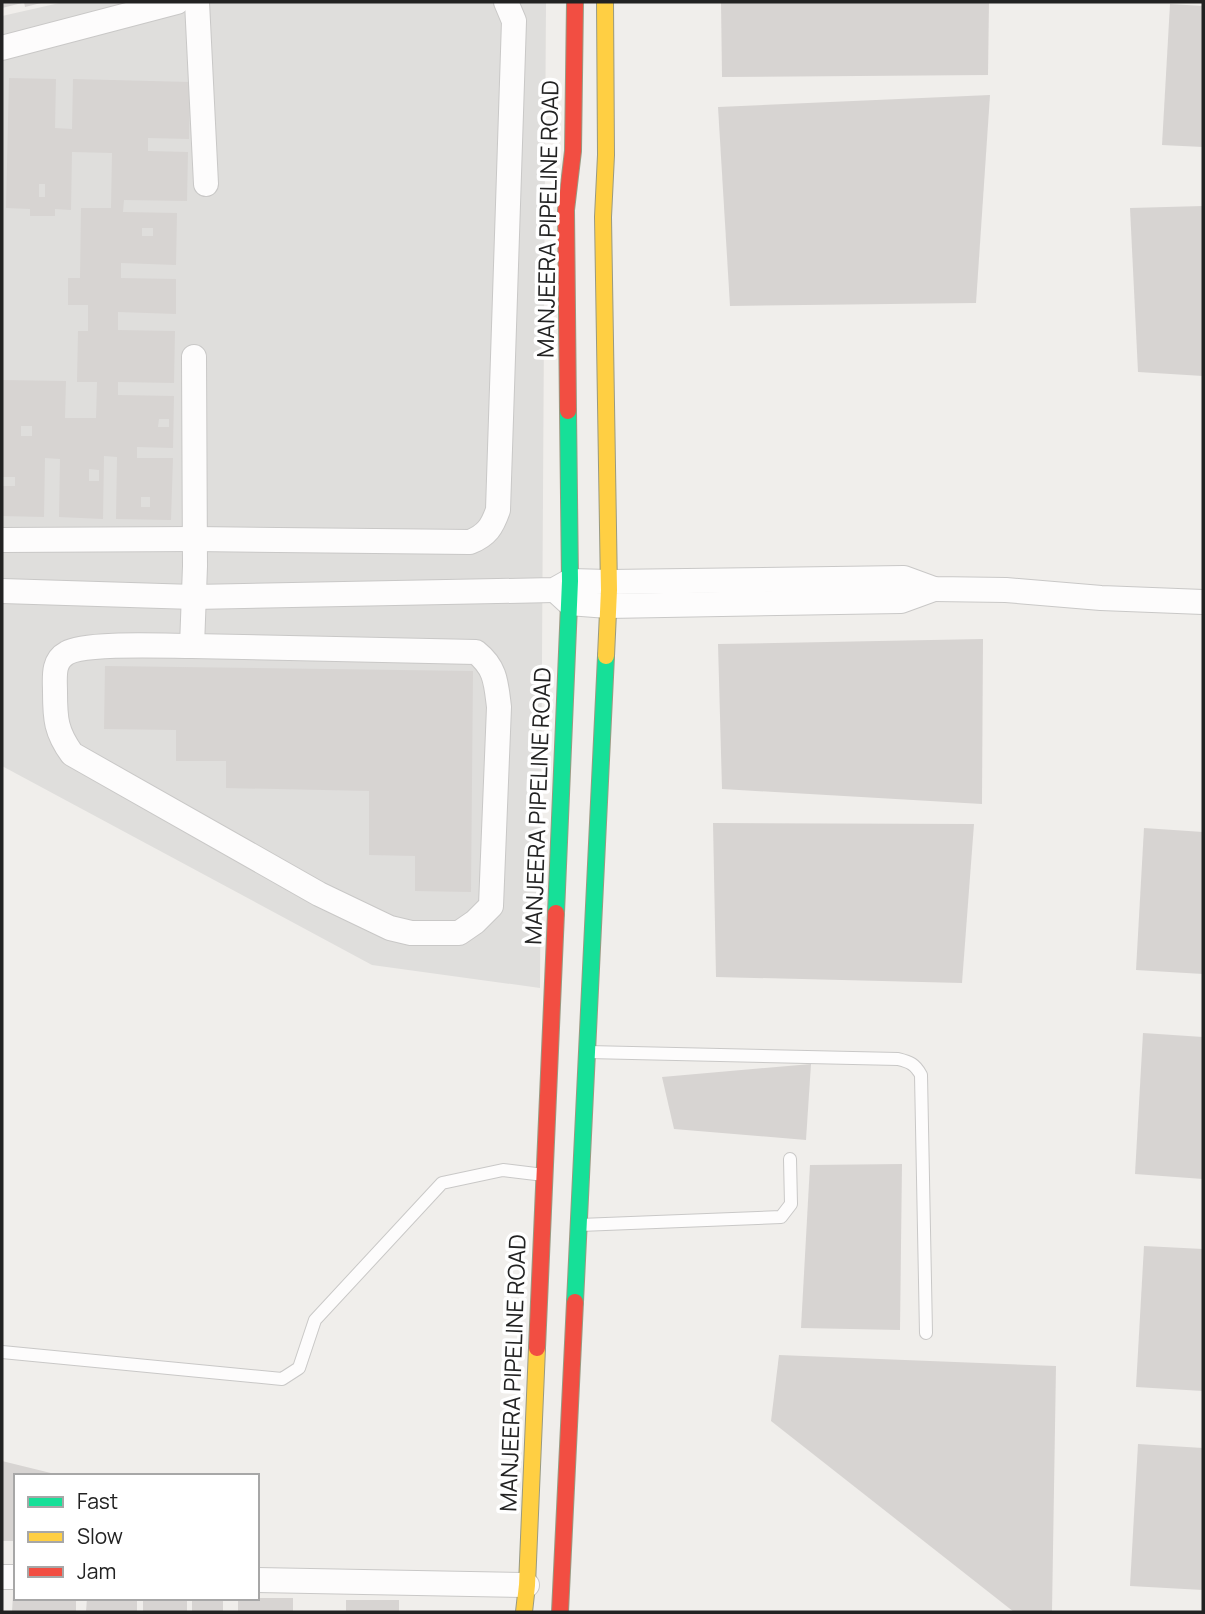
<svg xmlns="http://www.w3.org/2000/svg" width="1205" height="1614" viewBox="0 0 1205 1614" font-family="Manrope,sans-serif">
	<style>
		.residential { fill: #dfdedc }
		.building { fill: #d7d4d2; fill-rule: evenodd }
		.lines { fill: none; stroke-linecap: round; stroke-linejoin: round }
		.lane-casing { stroke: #c9c8c7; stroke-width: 14 }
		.street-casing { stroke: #c9c8c7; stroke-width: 26 }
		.fast-casing { stroke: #999a82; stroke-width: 18 }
		.slow-casing { stroke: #999a82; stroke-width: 18 }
		.jam-casing { stroke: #999a82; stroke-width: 18 }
		.lane { stroke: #fdfcfc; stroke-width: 12 }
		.street { stroke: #fdfcfc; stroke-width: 24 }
		.fast { stroke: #16e098; stroke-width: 16 }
		.slow { stroke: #ffcf43; stroke-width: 16 }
		.jam { stroke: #f24e42; stroke-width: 16 }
		.labels { text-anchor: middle; stroke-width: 7; stroke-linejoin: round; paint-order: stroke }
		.street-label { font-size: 23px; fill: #222; stroke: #fff }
	</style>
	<rect width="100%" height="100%" fill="#f0eeeb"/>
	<path class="residential" d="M64 2H546L540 988 372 965 2 766V16Z"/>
	<g class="building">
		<path d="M2 2H22V3L2 8Z"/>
		<path d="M24 2H41V3L25 7Z"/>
		<path d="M721 2H989L988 75 722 77Z"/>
		<path d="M1170 4 1203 6V147L1162 145Z"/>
		<path d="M9 78 56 79 55 128 72 129 73 79 190 82 189 139 148 138V151L188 152 187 201 124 200 123 212 177 213 176 265 121 263V278L176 279V314L118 312V330L175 331 174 383 118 382V395L174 396 173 448 137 447V458H173L171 520 116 519 117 457 104 456 103 519 59 517 60 459 45 458 44 517 2 516V486H15V477H2V380L66 381 65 418H96L97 382H77L78 331H88V305H68V278H80L81 208H111L112 153 72 152 71 210 55 209V216H30V209L6 208ZM39 184H45V197H39ZM142 228H153V236H142ZM159 419H169V427H158ZM21 426H32V436H21ZM89 469 99 470V481H89ZM141 497H150V507H141Z"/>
		<path d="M990 95 976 303 730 306 718 107Z"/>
		<path d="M1203 206V376L1138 372 1130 208Z"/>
		<path d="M983 639 982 804 722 789 718 644Z"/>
		<path d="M105 666 473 671 471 892 415 891V856L369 855V791L226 788V761H176V730L104 729Z"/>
		<path d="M713 823 974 824 962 983 716 977Z"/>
		<path d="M1144 828 1203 832V974L1136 970Z"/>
		<path d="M1143 1033 1203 1037V1179L1135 1174Z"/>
		<path d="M811 1064 806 1140 674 1129 662 1077Z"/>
		<path d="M902 1164 900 1330 801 1328 810 1165Z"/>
		<path d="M1144 1246 1203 1249V1391L1136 1387Z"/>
		<path d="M779 1355 1056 1366 1052 1612H1014L771 1421Z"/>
		<path d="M1138 1444 1203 1448V1590L1130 1586Z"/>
		<path d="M2 1461 59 1475 16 1476V1541H2Z"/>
		<path d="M13 1595H16V1598H76V1612H12Z"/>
		<path d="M87 1598H137V1612H86Z"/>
		<rect x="238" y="1598" width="55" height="14"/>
		<rect x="143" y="1599" width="44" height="13"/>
		<path d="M192 1600 223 1601V1612H192Z"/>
		<rect x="346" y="1600" width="53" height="12"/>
	</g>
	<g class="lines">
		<defs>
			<g id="lane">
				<path d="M588 1052 898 1059C910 1062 915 1064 921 1075L926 1333"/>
				<path d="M580 1225 781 1217 791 1204 790 1159"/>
				<path d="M2 1352 282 1379 299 1368 315 1320 442 1183 503 1170 544 1175"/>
			</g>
			<g id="street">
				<path d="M197 2 206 184"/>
				<path d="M2 48 177 2"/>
				<path d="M2 540 195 539 470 542C487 535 492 527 498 510L514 21 506 2"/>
				<path d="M2 591 194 597 554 590 570 581 609 582 904 578 934 589 1006 590 1101 598 1203 602"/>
				<path d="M557 592 569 603 608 606 901 601 934 589"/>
				<path d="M192 646 476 652C496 668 496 683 499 707L491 906 475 922 459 933H411L390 928 319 894 72 754C56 732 55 719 55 692 55 678 52 661 67 653 85 642 167 646 192 646Z"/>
				<path d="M192 646 195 566 194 357"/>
				<path d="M2 1577H16"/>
				<path d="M257 1580 527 1585"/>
			</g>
			<g id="fast">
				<path d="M556 913 570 581 568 411"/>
				<path d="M575 1302 606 656"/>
			</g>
			<g id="slow">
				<path d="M605 2 606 155 603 217 609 590 606 656"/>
				<path d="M524 1612 527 1585 537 1348"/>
			</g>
			<g id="jam">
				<path d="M568 411 566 210 573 151 575 2"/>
				<path d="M537 1348 556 913"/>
				<path d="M560 1612 575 1302"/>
			</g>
		</defs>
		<use href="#lane" class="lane-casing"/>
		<use href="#street" class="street-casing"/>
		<use href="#fast" class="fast-casing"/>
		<use href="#slow" class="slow-casing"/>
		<use href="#jam" class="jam-casing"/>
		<use href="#lane" class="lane"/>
		<use href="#street" class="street"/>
		<use href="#fast" class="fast"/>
		<use href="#slow" class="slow"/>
		<use href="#jam" class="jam"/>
	</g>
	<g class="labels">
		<g class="street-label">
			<text transform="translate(548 219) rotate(-89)" y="8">MANJEERA PIPELINE ROAD</text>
			<text transform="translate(538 806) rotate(-88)" y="8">MANJEERA PIPELINE ROAD</text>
			<text transform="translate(513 1373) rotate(-88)" y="8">MANJEERA PIPELINE ROAD</text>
		</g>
	</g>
	<rect width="1205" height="1614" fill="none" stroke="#222222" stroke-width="7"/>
	<rect x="14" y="1474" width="245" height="126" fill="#ffffff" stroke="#a7a7a7" stroke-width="2"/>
	<rect x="28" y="1497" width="35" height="10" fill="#16e098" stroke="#a7a7a7" stroke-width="2"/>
	<text x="77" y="1509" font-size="21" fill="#222222">Fast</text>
	<rect x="28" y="1532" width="35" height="10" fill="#ffcf43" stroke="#a7a7a7" stroke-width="2"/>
	<text x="77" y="1544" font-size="21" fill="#222222">Slow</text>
	<rect x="28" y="1567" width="35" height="10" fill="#f24e42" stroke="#a7a7a7" stroke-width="2"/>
	<text x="77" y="1579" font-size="21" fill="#222222">Jam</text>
</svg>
